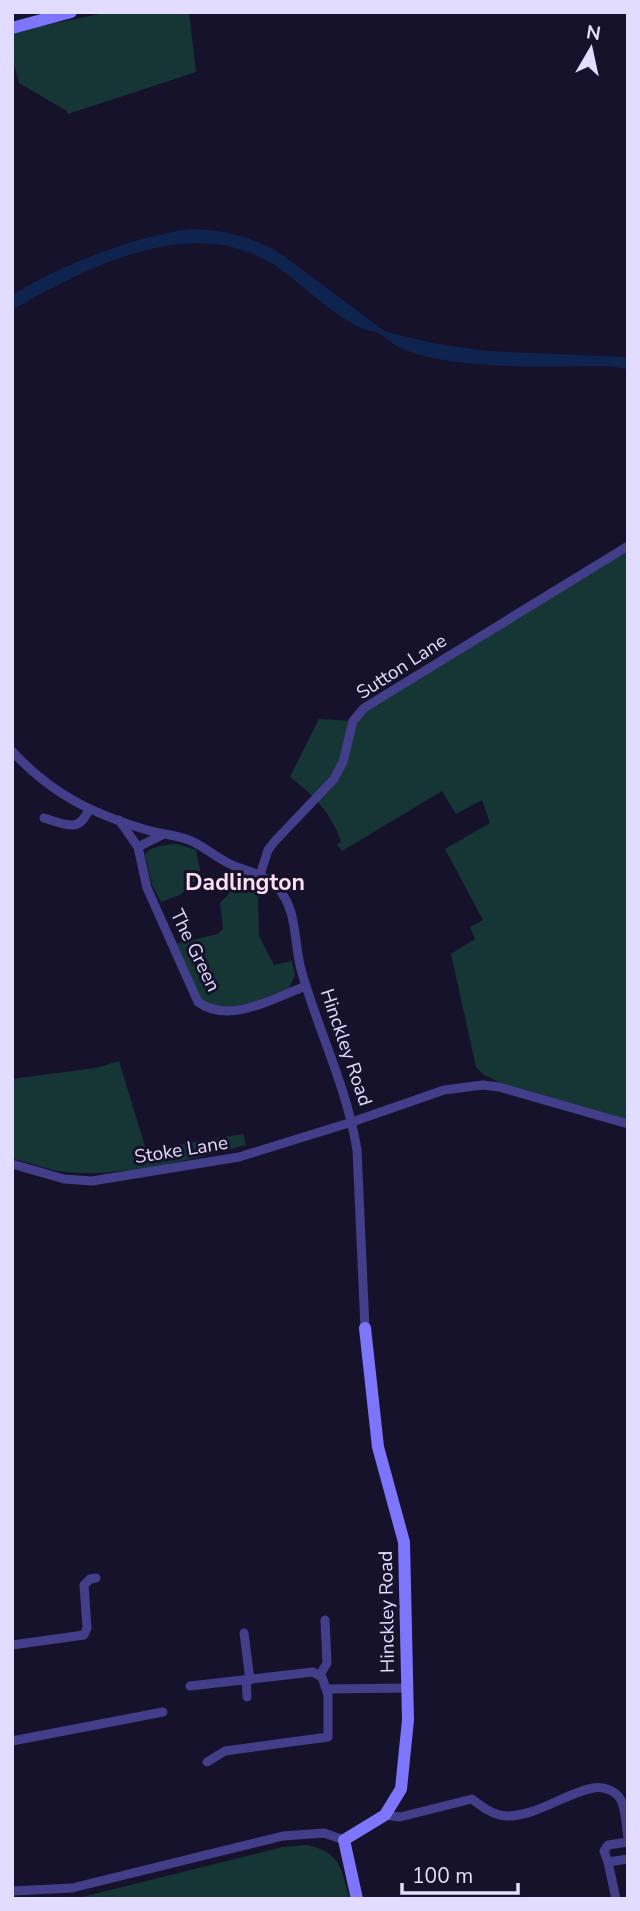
<svg xmlns="http://www.w3.org/2000/svg" width="640" height="1911" viewBox="0 0 640 1911" font-family="'Nunito Sans',sans-serif">
	<style>
		.green { fill: #153635 }
		.water { fill: #0e244e }
		.lines { fill: none; stroke-linecap: round; stroke-linejoin: round }
		.street { stroke: #433e8a; stroke-width: 9 }
		.secondary { stroke: #7d76fd; stroke-width: 12 }
		.labels { text-anchor: middle; stroke-width: 6; stroke-linejoin: round; paint-order: stroke }
		.street-label { font-size: 19px; fill: #e2ddfe; stroke: #17122c }
		.quarter-label { font-size: 23px; font-weight: bold; fill: #fedff2; stroke: #17122c }
	</style>
	<rect width="100%" height="100%" fill="#17122c"/>
	<g class="green">
		<path d="M109 12H189L196 72 68 114 67 111 19 83 12 57V32Z"/>
		<path d="M628 546V1120L505 1085 484 1075 476 1067 451 954 475 939 470 927 483 920 445 849 490 823 482 800 456 814 442 791 342 851 337 845 341 842C332 814 313 794 290 777L319 719 353 721 364 708Z"/>
		<path d="M177 844 196 850 201 875 180 895 161 902 152 885 145 854C153 845 166 845 177 844Z"/>
		<path d="M232 871 268 891 258 898 259 936 274 965 292 961 295 975 289 988 234 1010H219L199 1001 175 944 218 934 223 929 220 903 229 894 226 878Z"/>
		<path d="M119 1061 146 1150 243 1134 246 1145C196 1159 116 1178 65 1172 47 1170 30 1162 12 1159V1079L96 1068Z"/>
		<path d="M307 1845C342 1853 340 1868 350 1899H74L283 1847Z"/>
	</g>
	<path class="water" d="M189 229C222 229 253 237 281 254L386 332 433 343 485 351 628 357V369L607 366C546 366 460 371 402 349 394 345 388 339 380 334 372 330 363 330 355 325 327 310 305 287 279 268 196 210 89 266 12 310V295C63 264 130 238 189 229Z"/>
	<g class="lines">
		<g class="street">
			<path d="M12 751C51 794 93 814 147 830 161 834 176 835 189 840 204 846 215 857 230 864 245 871 265 874 277 887 299 911 293 944 302 973 319 1032 347 1088 357 1150L365 1328"/>
			<path d="M44 818C65 824 79 834 89 809"/>
			<path d="M119 820 138 847"/>
			<path d="M162 835 138 847 147 888 198 1002C230 1025 273 998 306 986"/>
			<path d="M260 875 268 850 275 841 334 779 343 762 353 721 364 708 628 546"/>
			<path d="M12 1164 64 1179 92 1181 239 1157 352 1122 444 1090 483 1085 499 1087 628 1124"/>
			<path d="M244 1633 250 1680"/>
			<path d="M12 1645 84 1635 87 1628 84 1585 90 1579 96 1578"/>
			<path d="M320 1675 327 1663 325 1620"/>
			<path d="M246 1680 247 1697"/>
			<path d="M190 1686 313 1672 322 1677 328 1695V1737L225 1751 207 1762"/>
			<path d="M327 1689 407 1688"/>
			<path d="M12 1741 163 1712"/>
			<path d="M385 1815 400 1817 472 1799C482 1807 493 1815 506 1816 538 1816 563 1794 593 1788 604 1786 616 1791 621 1800 626 1810 626 1826 628 1838"/>
			<path d="M628 1842 608 1845 604 1851 608 1862 628 1859"/>
			<path d="M608 1862 616 1899"/>
			<path d="M12 1891 72 1888 283 1836 324 1833 344 1840"/>
		</g>
		<g class="secondary">
			<path d="M12 28 71 12"/>
			<path d="M357 1899 344 1840 385 1815 401 1789 408 1720 404 1542 378 1447 365 1328"/>
		</g>
	</g>
	<g class="labels">
		<g class="street-label">
			<text transform="translate(401 666) rotate(-33)" y="7">Sutton Lane</text>
			<text transform="translate(196 950) rotate(64)" y="7">The Green</text>
			<text transform="translate(347 1047) rotate(71)" y="7">Hinckley Road</text>
			<text transform="translate(181 1149) rotate(-9)" y="7">Stoke Lane</text>
			<text transform="translate(386 1612) rotate(-91)" y="7">Hinckley Road</text>
		</g>
		<g class="quarter-label">
			<text x="245" y="890">Dadlington</text>
		</g>
	</g>
	<rect width="640" height="1911" fill="none" stroke="#e2ddfe" stroke-width="28"/>
	<g transform="translate(591 49) rotate(9)" stroke="#17122c" stroke-width="5" paint-order="stroke">
	<path d="M0-5L12 26L0 18L-12 26Z" fill="#e2ddfe"/>
	<text y="-10" font-size="19" font-weight="bold" text-anchor="middle" fill="#e2ddfe">N</text>
	</g>
	<path d="M402 1883v10h116v-10" fill="none" stroke="#e2ddfe" stroke-width="3.5"/>
	<text x="412" y="1883" font-size="21" fill="#e2ddfe" stroke="#17122c" stroke-width="5" paint-order="stroke">100 m</text>
</svg>
